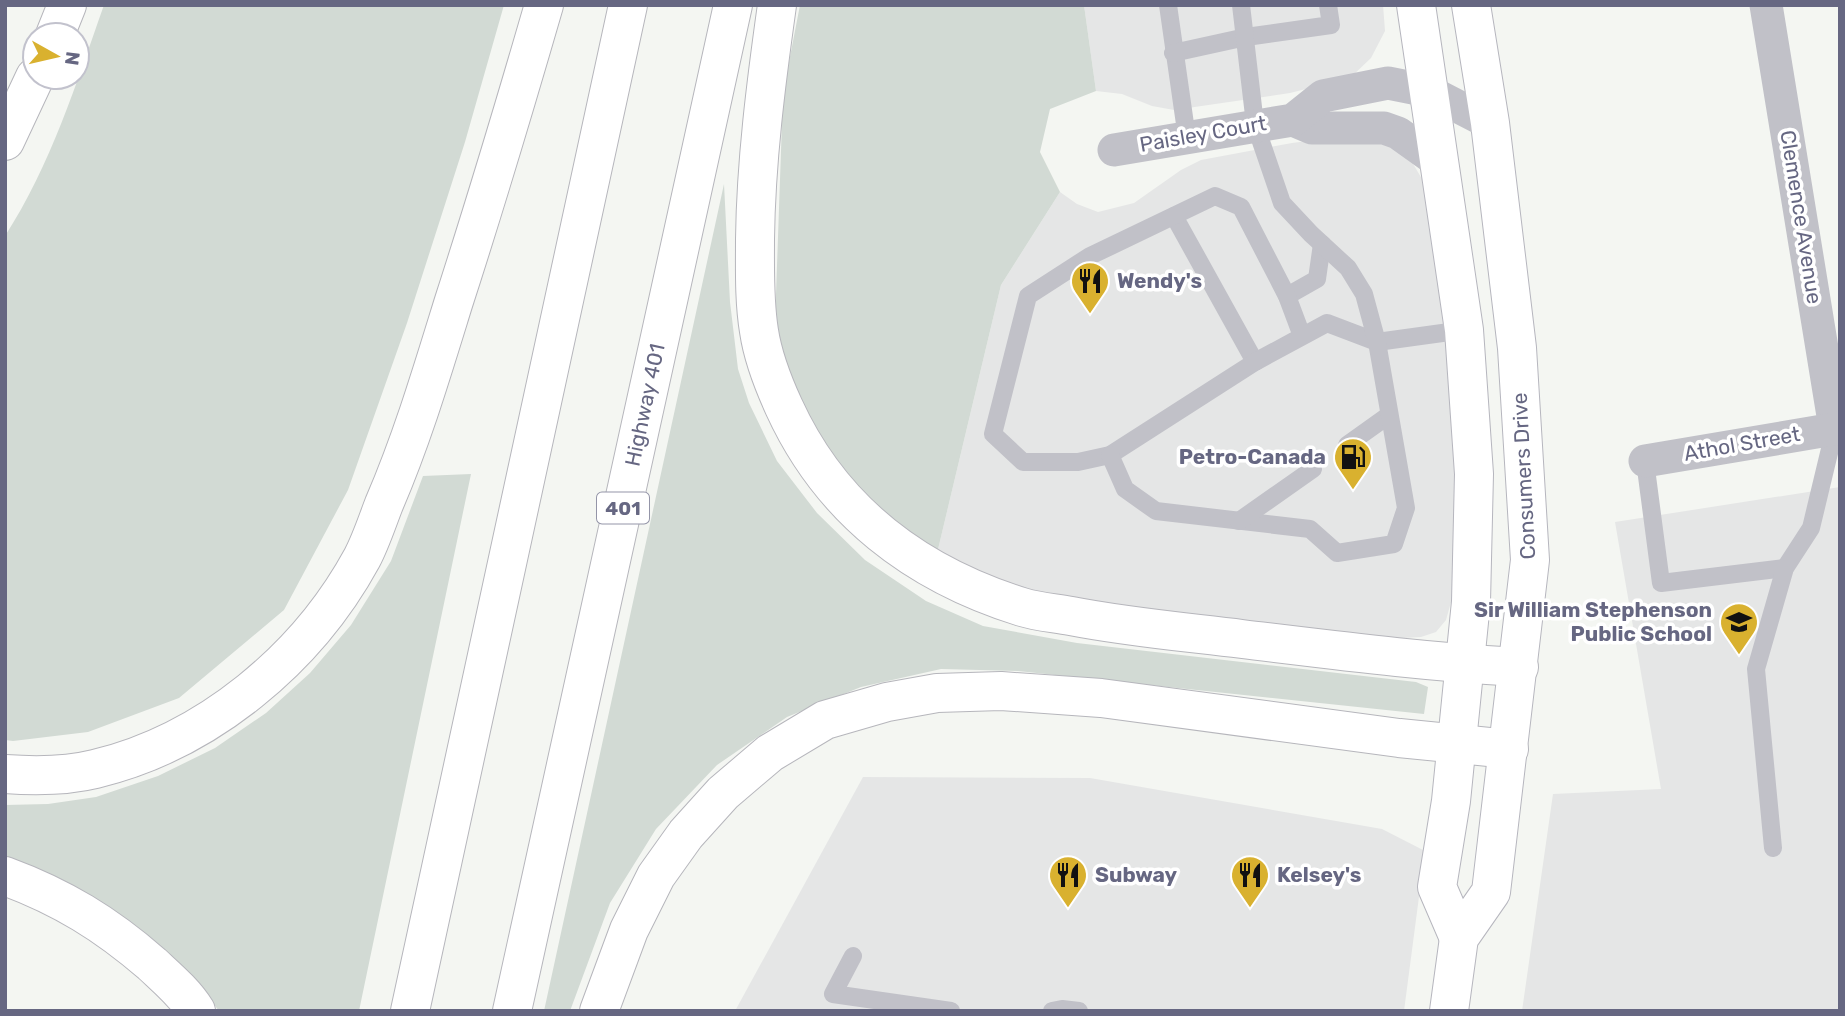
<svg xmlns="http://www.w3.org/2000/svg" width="1845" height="1016" viewBox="0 0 1845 1016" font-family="Rubik,sans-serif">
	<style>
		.built { fill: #e5e6e6 }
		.green { fill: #d2dad4 }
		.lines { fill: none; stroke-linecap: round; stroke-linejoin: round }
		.secondary-casing { stroke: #b6b6be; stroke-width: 40 }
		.motorway-casing { stroke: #b6b6bc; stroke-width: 40 }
		.service { stroke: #c1c1c8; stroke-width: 18 }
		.minor { stroke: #c1c1c8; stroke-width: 33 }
		.secondary { stroke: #fff; stroke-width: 38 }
		.motorway { stroke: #fff; stroke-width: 38 }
		.labels { text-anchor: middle; stroke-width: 7; stroke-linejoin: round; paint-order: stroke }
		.shield { fill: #fff; stroke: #9495a8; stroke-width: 2 }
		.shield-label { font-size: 19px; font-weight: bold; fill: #666782 }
		.street-label { font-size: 21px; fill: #666782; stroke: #fff }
		.poi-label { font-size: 21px; font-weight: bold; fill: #666782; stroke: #fff; text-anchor: start }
	</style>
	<rect width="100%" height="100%" fill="#f4f6f2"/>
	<g class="built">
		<path d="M1084 5H1383L1385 31 1371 58 1350 78 1290 93 1174 110 1152 106 1122 94 1096 91Z"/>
		<path d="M1354 135 1377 138 1412 162 1422 179 1445 297 1458 475V577L1446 620 1436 632 1421 637 1384 639 1044 598 935 562 1001 285 1060 192 1077 204 1098 212 1134 203 1181 170 1201 160 1292 143Z"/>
		<path d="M1840 487V1011H1522L1553 794 1661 789 1615 522Z"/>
		<path d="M863 777 1090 778 1382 829 1425 851 1404 1011H735Z"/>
	</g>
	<g class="green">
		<path d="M104 5H504L465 142 407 323 348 490 284 610 179 698 88 732 13 741 5 740V236C51 165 76 84 104 5Z"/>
		<path d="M800 5H1084L1096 91 1050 109 1040 152 1060 192 1001 285 935 562 869 500 801 416 775 323 783 93Z"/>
		<path d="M724 184 730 302 738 369 749 403 777 461 817 513 865 560 926 601 983 626 1077 643 1416 682 1428 687 1424 714 1018 671 941 669 861 687 787 717 717 765 656 829 610 903 570 1011H544Z"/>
		<path d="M471 474 359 1011H219L209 998 42 873 5 856V805L48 804 96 797 158 776 215 748 266 713 310 673 351 625 391 561 423 476Z"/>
	</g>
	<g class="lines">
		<defs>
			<g id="secondary">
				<path d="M1416 5 1464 330 1474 474 1471 602 1451 801 1437 887 1459 938"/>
				<path d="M1449 1011 1459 938 1491 892 1530 560 1517 348 1490 123 1471 5"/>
			</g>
			<g id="motorway">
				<path d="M777 5C766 83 756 161 755 239 755 269 754 301 759 331 763 358 773 383 784 407 831 510 916 574 1022 607 1038 612 1055 613 1071 616 1127 627 1185 632 1242 639 1334 650 1426 662 1519 667"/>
				<path d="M55 35 67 5"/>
				<path d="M5 141 35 77"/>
				<path d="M5 774C34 776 67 776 95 769 207 742 307 659 362 558 371 541 377 522 384 504 412 439 432 372 453 304 485 205 515 105 544 5"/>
				<path d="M5 876C62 897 106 924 152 964 167 978 185 993 196 1011"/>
				<path d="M410 1011 628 5"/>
				<path d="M512 1011 733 5"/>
				<path d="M599 1011 629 930 656 876 686 834 723 793 770 753 825 720 887 702 937 693 1001 691 1101 698 1399 738 1509 749"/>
			</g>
		</defs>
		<use href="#secondary" class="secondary-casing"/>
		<use href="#motorway" class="motorway-casing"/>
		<g class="service">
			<path d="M1168 5 1187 138"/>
			<path d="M1173 53 1246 37 1331 25 1328 5"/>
			<path d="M1174 216 1255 362"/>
			<path d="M1287 296 1317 279 1322 244"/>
			<path d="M1302 336 1287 296 1241 207 1215 196 1090 256 1028 296 993 434 1023 462H1078L1110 455 1255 362 1327 323 1377 342 1464 330"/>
			<path d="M1347 445 1389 415"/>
			<path d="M1110 455 1125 489 1156 511 1310 529 1337 553 1394 544 1406 508 1377 342 1364 294 1348 268 1311 234 1282 203 1255 124 1241 5"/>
			<path d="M1645 461 1661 583 1785 568"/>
			<path d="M1239 521 1313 469"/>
			<path d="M1773 848 1756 669 1785 568 1811 528 1835 428"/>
			<path d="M853 956 833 994 951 1011"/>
			<path d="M1052 1011 1062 1009 1079 1011"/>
		</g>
		<g class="minor">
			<path d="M1766 5 1835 428"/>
			<path d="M1293 120 1312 128H1384L1398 133 1440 163"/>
			<path d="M1114 150 1293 120 1323 96 1388 83 1428 91 1490 123"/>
			<path d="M1645 461 1840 428"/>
		</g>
		<use href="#secondary" class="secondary"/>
		<use href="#motorway" class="motorway"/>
	</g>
	<defs>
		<symbol id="restaurant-pin" viewBox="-11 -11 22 30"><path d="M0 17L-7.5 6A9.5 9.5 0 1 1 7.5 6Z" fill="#d9b12f" stroke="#fff"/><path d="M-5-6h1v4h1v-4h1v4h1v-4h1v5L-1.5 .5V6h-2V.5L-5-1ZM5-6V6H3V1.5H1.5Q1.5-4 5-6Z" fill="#111"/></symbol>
		<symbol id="fuel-pin" viewBox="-11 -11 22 30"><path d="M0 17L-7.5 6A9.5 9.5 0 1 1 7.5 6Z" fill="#d9b12f" stroke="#fff"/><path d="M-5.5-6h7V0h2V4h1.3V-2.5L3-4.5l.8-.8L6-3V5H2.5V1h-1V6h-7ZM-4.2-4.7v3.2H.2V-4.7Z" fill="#111"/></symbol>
		<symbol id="school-pin" viewBox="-11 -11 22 30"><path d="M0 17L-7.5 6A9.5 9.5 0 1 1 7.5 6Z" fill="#d9b12f" stroke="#fff"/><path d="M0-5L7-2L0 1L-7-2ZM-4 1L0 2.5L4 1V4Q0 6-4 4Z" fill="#111"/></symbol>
	</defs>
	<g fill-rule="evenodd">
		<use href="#restaurant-pin" x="1068" y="259" width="44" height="60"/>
		<use href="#fuel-pin" x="1331" y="435" width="44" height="60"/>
		<use href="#school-pin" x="1717" y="600" width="44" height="60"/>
		<use href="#restaurant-pin" x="1046" y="853" width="44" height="60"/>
		<use href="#restaurant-pin" x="1228" y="853" width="44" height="60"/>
	</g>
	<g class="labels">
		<rect class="shield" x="597" y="492.5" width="52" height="31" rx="5"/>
		<g class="shield-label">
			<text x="623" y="515">401</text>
		</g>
		<g class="street-label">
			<text transform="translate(1203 134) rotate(-10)" y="7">Paisley Court</text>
			<text transform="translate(1801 217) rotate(81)" y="7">Clemence Avenue</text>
			<text transform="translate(645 405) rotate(-78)" y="7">Highway 401</text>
			<text transform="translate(1742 444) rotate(-10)" y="7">Athol Street</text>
			<text transform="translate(1524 476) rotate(-93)" y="7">Consumers Drive</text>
		</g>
		<g class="poi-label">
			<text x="1117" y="288">Wendy's</text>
			<text x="1326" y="464" text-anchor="end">Petro-Canada</text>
			<text x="1712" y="617" text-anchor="end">Sir William Stephenson<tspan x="1712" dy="24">Public School</tspan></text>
			<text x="1095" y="882">Subway</text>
			<text x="1277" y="882">Kelsey's</text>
		</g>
	</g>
	<rect width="1845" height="1016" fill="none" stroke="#666782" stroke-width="14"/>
	<g transform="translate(56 56) rotate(98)"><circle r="33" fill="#ffffff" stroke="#c2c2cd" stroke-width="2"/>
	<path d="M0-5L12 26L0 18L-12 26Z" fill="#d9b12f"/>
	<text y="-10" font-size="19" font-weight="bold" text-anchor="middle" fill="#666782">N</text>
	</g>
</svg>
